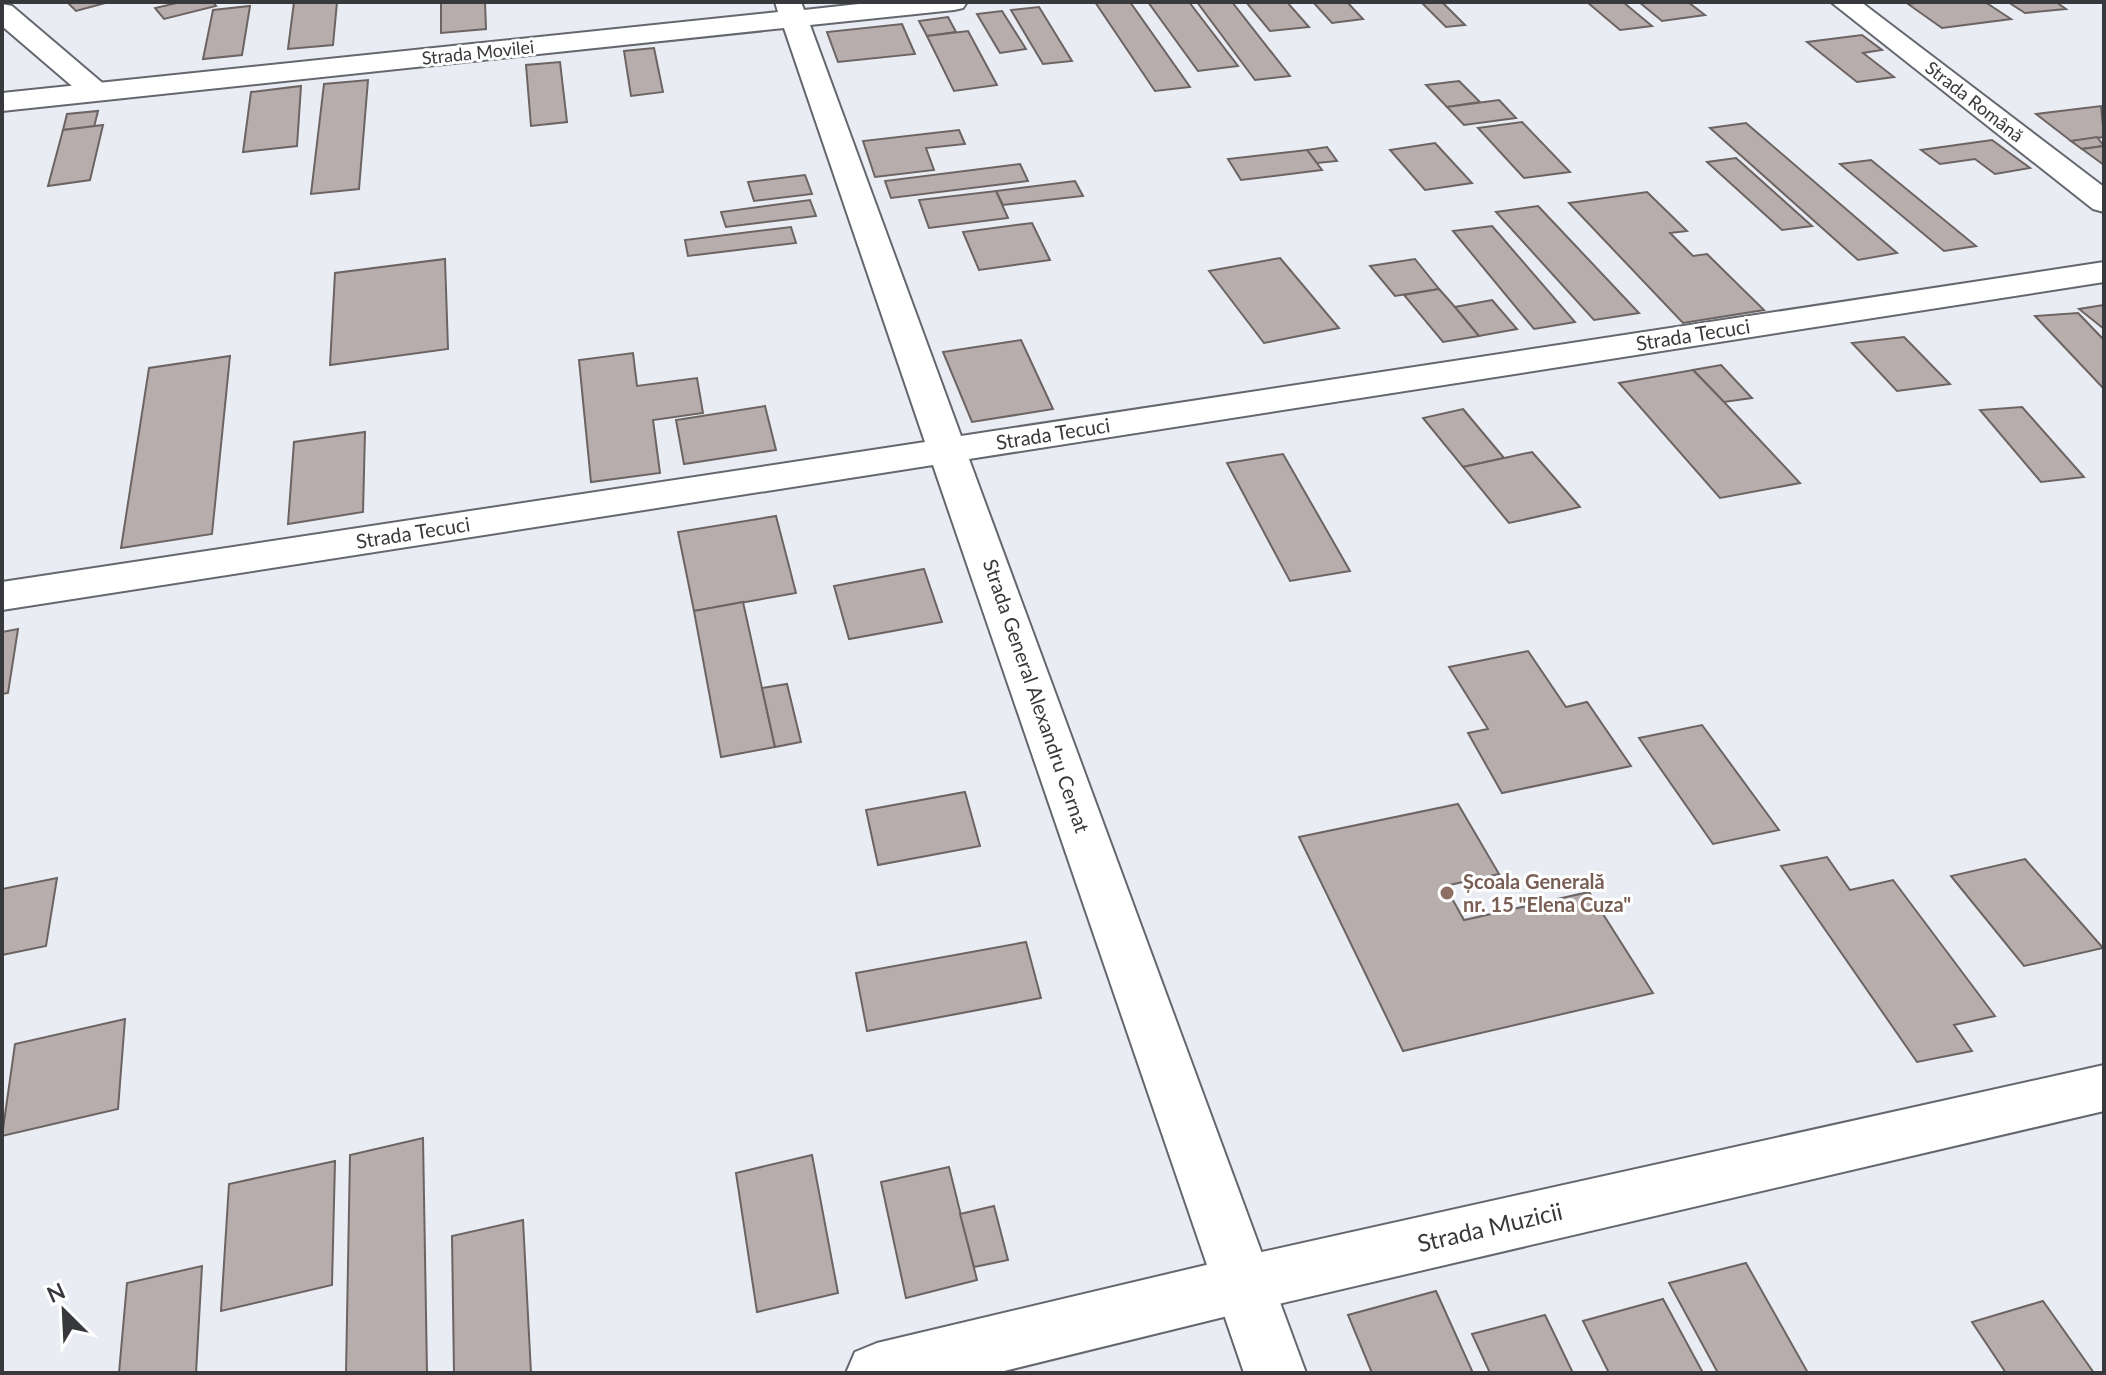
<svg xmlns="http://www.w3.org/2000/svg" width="2106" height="1375" viewBox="0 0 2106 1375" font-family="Lato,sans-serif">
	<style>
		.building { fill: #b7adac; stroke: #6c6463; stroke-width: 2 }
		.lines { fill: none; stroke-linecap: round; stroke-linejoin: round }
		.street-casing { stroke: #65676e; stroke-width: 4 }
		.secondary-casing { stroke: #65676e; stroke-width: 4 }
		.street { fill: #fff; fill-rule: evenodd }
		.secondary { fill: #fff; fill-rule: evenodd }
		.education-dot { fill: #8d6e63; stroke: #fff; stroke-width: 3 }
		.labels { text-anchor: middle; stroke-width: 6; stroke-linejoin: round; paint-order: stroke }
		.far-street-label { font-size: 18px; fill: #38393c; stroke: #fff }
		.street-label { font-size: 20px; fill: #38393c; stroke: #fff }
		.education-label { font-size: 20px; font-weight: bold; fill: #785e54; stroke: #fff; text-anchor: start }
		.near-street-label { font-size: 24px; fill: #38393c; stroke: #fff }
	</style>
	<rect width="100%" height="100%" fill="#eaecf4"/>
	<g class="building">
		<path d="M67 2H109L76 11Z"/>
		<path d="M181 2H213L216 6 164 19 155 8Z"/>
		<path d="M294 2H337L333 45 288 49Z"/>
		<path d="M441 2H485L486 29 441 33Z"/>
		<path d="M1095 2H1130L1190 87 1155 91Z"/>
		<path d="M1148 2H1189L1238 66 1198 71Z"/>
		<path d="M1197 2H1232L1290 76 1255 80Z"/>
		<path d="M1246 2H1287L1309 27 1270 31Z"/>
		<path d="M1313 2H1347L1363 19 1332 23Z"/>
		<path d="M1421 2H1442L1465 25 1446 27Z"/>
		<path d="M1587 2H1623L1652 26 1620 30Z"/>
		<path d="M1639 2H1688L1705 15 1662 21Z"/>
		<path d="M1923 2H1985L2011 19 1942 28 1908 4Z"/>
		<path d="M2008 2H2056L2066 9 2025 13Z"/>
		<path d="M250 6 242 55 203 59 213 10Z"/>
		<path d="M1039 7 1072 61 1043 64 1011 10Z"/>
		<path d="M1002 11 1026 49 1000 53 977 14Z"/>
		<path d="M948 17 956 32 927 36 919 21Z"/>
		<path d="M902 24 915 54 838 62 827 32Z"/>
		<path d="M968 31 997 85 954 91 927 36Z"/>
		<path d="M1862 35 1882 50 1863 53 1894 77 1857 82 1807 42Z"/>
		<path d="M654 48 663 92 631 96 624 51Z"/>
		<path d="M560 62 567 122 531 126 526 65Z"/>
		<path d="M368 80 359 189 311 194 324 84Z"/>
		<path d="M1459 81 1480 102 1447 107 1426 85Z"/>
		<path d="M301 86 297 146 243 152 251 92Z"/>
		<path d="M1499 100 1516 118 1464 125 1447 107Z"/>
		<path d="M2101 106 2104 137 2071 141 2036 114Z"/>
		<path d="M98 111 94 127 63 130 67 114Z"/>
		<path d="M1522 122 1570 172 1524 178 1478 128Z"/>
		<path d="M1746 123 1897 253 1858 260 1710 128Z"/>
		<path d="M103 125 90 180 48 186 63 130Z"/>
		<path d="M959 130 965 144 926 148 934 170 875 177 863 141Z"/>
		<path d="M2097 137 2104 146 2082 149 2071 141Z"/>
		<path d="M1992 140 2030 168 1995 174 1975 159 1940 164 1921 150Z"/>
		<path d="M1435 143 1472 183 1425 190 1390 150Z"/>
		<path d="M2104 146V165L2082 149Z"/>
		<path d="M1327 147 1337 161 1317 163 1307 150Z"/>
		<path d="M1307 150 1322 170 1241 180 1228 159Z"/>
		<path d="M1736 158 1812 226 1782 230 1707 162Z"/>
		<path d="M1871 160 1976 246 1944 251 1840 164Z"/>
		<path d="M1020 164 1028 181 891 198 885 181Z"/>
		<path d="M805 175 812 194 754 201 748 182Z"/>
		<path d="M1075 181 1083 196 1003 205 996 191Z"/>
		<path d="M996 191 1008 218 929 228 919 200Z"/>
		<path d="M1647 192 1687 231 1670 233 1693 256 1707 254 1764 310 1683 323 1569 203Z"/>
		<path d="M810 200 816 216 726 227 721 212Z"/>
		<path d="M1538 206 1639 313 1594 320 1496 212Z"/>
		<path d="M1032 223 1050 260 979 270 963 232Z"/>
		<path d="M1492 226 1575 322 1534 329 1453 231Z"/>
		<path d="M791 227 796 243 688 256 685 240Z"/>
		<path d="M1280 258 1339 328 1264 343 1209 271Z"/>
		<path d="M445 259 448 349 330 365 335 273Z"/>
		<path d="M1415 259 1439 289 1395 296 1370 266Z"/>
		<path d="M1439 289 1455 307 1479 336 1443 342 1404 295Z"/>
		<path d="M1492 300 1517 329 1479 336 1455 307Z"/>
		<path d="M2104 305V329L2079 309Z"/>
		<path d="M2078 313 2104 340V389L2035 316Z"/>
		<path d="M1904 337 1950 384 1897 391 1852 343Z"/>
		<path d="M1021 340 1053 409 972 422 943 352Z"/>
		<path d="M633 353 637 386 697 378 703 413 653 420 660 473 591 482 579 360Z"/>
		<path d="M230 356 212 534 121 548 149 368Z"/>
		<path d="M1721 365 1752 398 1724 402 1693 370Z"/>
		<path d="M1693 370 1724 402 1800 483 1720 498 1619 383Z"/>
		<path d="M765 406 776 450 684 464 676 420Z"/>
		<path d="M2022 407 2084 477 2041 482 1980 410Z"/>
		<path d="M1463 409 1504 458 1463 467 1423 418Z"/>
		<path d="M365 432 363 512 288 524 294 442Z"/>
		<path d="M1532 452 1580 507 1509 523 1463 467Z"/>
		<path d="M1283 454 1350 571 1290 581 1227 463Z"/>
		<path d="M776 516 796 593 694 611 678 532Z"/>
		<path d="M924 569 942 622 849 639 834 586Z"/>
		<path d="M743 602 775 747 721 757 694 611Z"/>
		<path d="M18 629 8 693 2 694V632Z"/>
		<path d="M1528 651 1566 707 1587 702 1631 766 1502 793 1468 733 1488 729 1449 667Z"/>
		<path d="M787 684 801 742 775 747 762 688Z"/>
		<path d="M1702 725 1779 830 1713 844 1639 738Z"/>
		<path d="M965 792 980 846 878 865 866 810Z"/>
		<path d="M1458 804 1499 874 1445 886 1464 920 1589 892 1653 993 1403 1051 1299 837Z"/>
		<path d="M1827 857 1850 890 1893 880 1995 1016 1954 1025 1972 1051 1917 1062 1781 866Z"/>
		<path d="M2025 859 2103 948 2024 966 1951 876Z"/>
		<path d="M57 878 46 946 2 955V889Z"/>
		<path d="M1026 942 1041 998 867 1031 856 973Z"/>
		<path d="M125 1019 118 1109 2 1136 15 1044Z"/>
		<path d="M423 1138 427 1373H346L350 1155Z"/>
		<path d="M812 1155 838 1293 757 1312 736 1173Z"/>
		<path d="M335 1161 332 1285 221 1311 229 1184Z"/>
		<path d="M949 1167 977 1280 906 1298 881 1182Z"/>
		<path d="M994 1206 1008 1260 974 1267 960 1214Z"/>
		<path d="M523 1220 531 1373H454L452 1236Z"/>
		<path d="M1746 1263 1808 1373H1718L1669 1283Z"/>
		<path d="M202 1266 196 1373H119L127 1283Z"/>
		<path d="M1436 1291 1473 1373H1372L1348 1315Z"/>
		<path d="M1663 1299 1703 1373H1609L1583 1321Z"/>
		<path d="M2043 1301 2094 1373H2006L1972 1322Z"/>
		<path d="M1545 1315 1573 1373H1490L1472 1334Z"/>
	</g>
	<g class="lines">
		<defs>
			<g id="street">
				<path d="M2 4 12 6 106 86 110 92 106 98H86L2 26Z"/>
				<path d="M2104 1065V1111L1244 1312 996 1373H846L855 1352 877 1343 1244 1256Z"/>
			</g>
			<g id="secondary">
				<path d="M775 2H801L804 10 877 2H967L963 8 954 10 810 25 961 436 2104 262V282L969 459 1306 1373H1244L933 465 2 610V582L925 442 784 28 2 111V93L778 12Z"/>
				<path d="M1831 2H1861L2104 187V212L2093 209Z"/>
			</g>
		</defs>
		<use href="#street" class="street-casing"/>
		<use href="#secondary" class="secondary-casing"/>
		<use href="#street" class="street"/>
		<use href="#secondary" class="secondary"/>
	</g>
	<circle class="education-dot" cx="1447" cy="893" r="8"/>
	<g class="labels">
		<g class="far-street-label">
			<text transform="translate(478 53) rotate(-6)" y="6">Strada Movilei</text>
			<text transform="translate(1974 102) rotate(38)" y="6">Strada Română</text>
		</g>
		<g class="street-label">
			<text transform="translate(1693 335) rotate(-9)" y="7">Strada Tecuci</text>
			<text transform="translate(1053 434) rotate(-9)" y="7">Strada Tecuci</text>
			<text transform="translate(413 533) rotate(-9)" y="7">Strada Tecuci</text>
			<text transform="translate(1036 696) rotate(71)" y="7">Strada General Alexandru Cernat</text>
		</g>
		<g class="education-label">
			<text x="1463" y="889">Școala Generală<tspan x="1463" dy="23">nr. 15 "Elena Cuza"</tspan></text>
		</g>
		<g class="near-street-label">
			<text transform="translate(1490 1228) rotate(-13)" y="8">Strada Muzicii</text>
		</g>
	</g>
	<rect width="2106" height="1375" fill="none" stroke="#38393c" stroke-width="8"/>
	<g transform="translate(64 1311) rotate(336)" stroke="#ffffff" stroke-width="6" paint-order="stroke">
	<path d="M0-6L14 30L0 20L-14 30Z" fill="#38393c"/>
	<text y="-12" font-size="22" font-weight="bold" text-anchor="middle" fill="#38393c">N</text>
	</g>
</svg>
